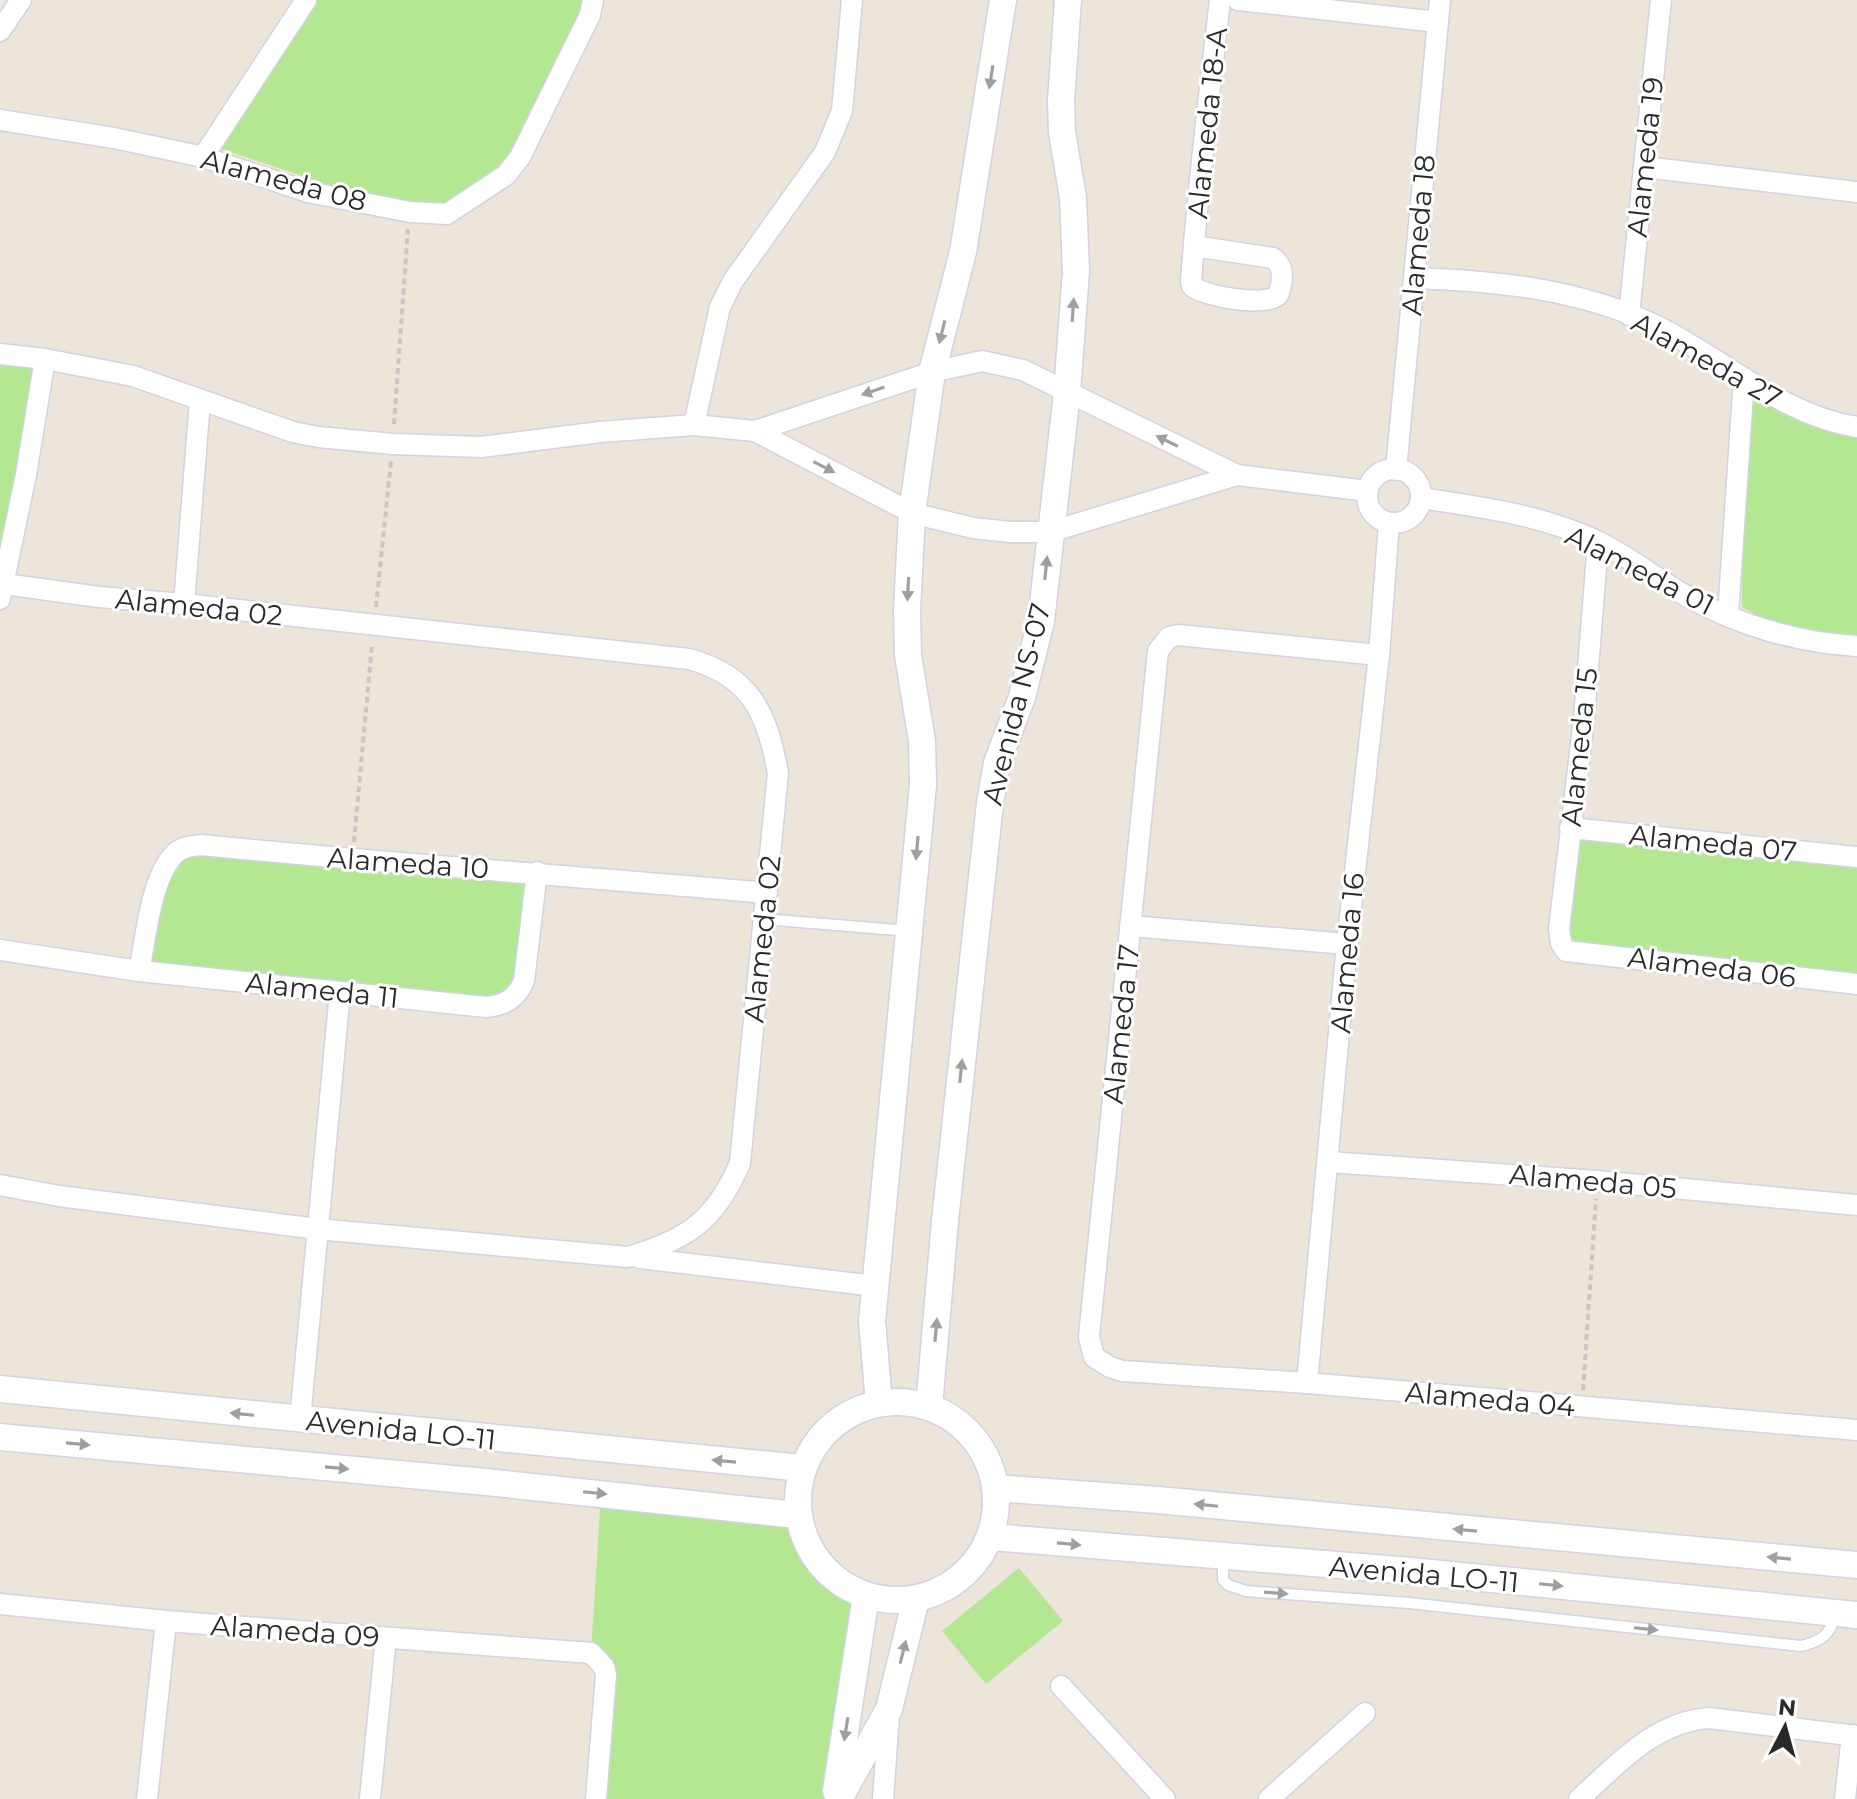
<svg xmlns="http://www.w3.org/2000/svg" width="1857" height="1799" viewBox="0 0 1857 1799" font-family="Montserrat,sans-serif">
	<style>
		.green { fill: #b4e792 }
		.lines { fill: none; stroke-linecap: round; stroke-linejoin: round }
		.service-casing { stroke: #cfd4e3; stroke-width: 13 }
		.minor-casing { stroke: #cfd4e3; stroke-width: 23 }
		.tertiary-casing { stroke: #cfd4e3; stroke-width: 29 }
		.path { stroke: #c7c7c7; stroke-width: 4; stroke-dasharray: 6 4; stroke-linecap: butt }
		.service { stroke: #fff; stroke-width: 10 }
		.minor { stroke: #fff; stroke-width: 20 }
		.tertiary { stroke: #fff; stroke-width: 26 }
		.oneway { fill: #9f9f9f }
		.labels { text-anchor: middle; stroke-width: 6; stroke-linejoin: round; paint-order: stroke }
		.street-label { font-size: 28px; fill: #292929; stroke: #fff }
	</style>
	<rect width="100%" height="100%" fill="#ede4da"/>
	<g class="green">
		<path d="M309 0H583L549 98 506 175 447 214 410 212 213 146Z"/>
		<path d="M0 358 45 359 0 583Z"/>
		<path d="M1744 378 1857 425V645L1798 638 1742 607Z"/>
		<path d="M1570 828 1857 857V984L1566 951Z"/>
		<path d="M202 845 537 872 524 981 499 1006 139 971 167 863Z"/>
		<path d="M601 1494 797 1515 833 1578 866 1596 835 1799H593L604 1667 591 1653Z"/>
		<path d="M1019 1568 1063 1621 986 1684 942 1631Z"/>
	</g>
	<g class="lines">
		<defs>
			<g id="service">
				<path d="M764 919 909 931"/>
				<path d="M1223 1558V1580L1228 1585 1246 1591 1409 1603 1801 1646C1822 1641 1830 1635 1836 1614"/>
			</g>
			<g id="minor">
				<path d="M1238 0 1438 22"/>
				<path d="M0 31 21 0"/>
				<path d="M0 120 114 138 203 157 308 192 410 212 447 214 506 175 520 157 590 15 593 0"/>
				<path d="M203 157 306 0"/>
				<path d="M1644 167 1857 192"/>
				<path d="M1194 246 1273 258C1285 267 1283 282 1278 295 1266 307 1205 297 1192 286L1191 281C1198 187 1209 93 1220 0"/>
				<path d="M1415 278C1498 281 1581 289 1657 326 1724 359 1781 415 1857 427"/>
				<path d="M1629 315 1661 0"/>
				<path d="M0 354 45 359 133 376 293 432 318 437 393 444 481 447 600 432 694 425 755 431 912 513 973 528 1010 532H1050L1237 475"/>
				<path d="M694 425 720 307 733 281 825 152 842 111 852 0"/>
				<path d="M755 431 932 372 982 361 1023 370 1237 475 1368 491"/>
				<circle cx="1394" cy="496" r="27"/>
				<path d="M1396 470 1440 0"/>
				<path d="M1421 498C1482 507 1543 515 1599 542 1630 557 1658 580 1688 597 1738 625 1799 643 1857 646"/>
				<path d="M1598 542 1584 719 1559 929 1561 943 1566 951 1857 984"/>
				<path d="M0 599 26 475 45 359"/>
				<path d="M184 604 200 400"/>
				<path d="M1728 615 1744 378"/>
				<path d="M1379 655 1178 635 1169 637 1158 651 1089 1337 1094 1357 1110 1367 1122 1371 1307 1383 1857 1430"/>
				<path d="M1570 828 1857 857"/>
				<path d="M1130 926 1347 944"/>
				<path d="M0 950 139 971 486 1007C505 1005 516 999 524 981L537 872"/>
				<path d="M139 971C146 938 151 872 178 851 186 846 193 846 202 845 390 864 579 876 767 893"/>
				<path d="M1329 1162 1597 1181 1857 1205"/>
				<path d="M0 1185 59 1196 317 1229 628 1257C687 1240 716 1220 740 1163L778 773C767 713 751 676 689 659L184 604 99 597 4 584"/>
				<path d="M640 1258 875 1286"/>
				<path d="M1307 1383 1347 944 1379 655 1389 523"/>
				<path d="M300 1420 340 992"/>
				<path d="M0 1604 166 1621 591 1653 604 1667 606 1675 596 1799"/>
				<path d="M1061 1686 1165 1799"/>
				<path d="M147 1799 166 1621"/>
				<path d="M370 1799 386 1638"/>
				<path d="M883 1799 889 1715"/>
				<path d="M1269 1799 1365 1713"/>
				<path d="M1579 1799C1618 1764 1654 1722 1709 1718L1857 1736"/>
				<path d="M1845 1799 1852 1735"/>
			</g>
			<g id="tertiary">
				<path d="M0 1389 802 1468"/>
				<circle cx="897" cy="1501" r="99"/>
				<path d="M879 1403 872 1321 923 785 922 741 908 655 907 610 912 513 932 372 963 252 1003 0"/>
				<path d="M929 1407 945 1221 990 803 997 763 1022 697 1041 621 1067 393 1076 271 1073 198 1062 132 1061 101 1068 0"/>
				<path d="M0 1437 486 1482 797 1515"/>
				<path d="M995 1488 1158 1500 1857 1565"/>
				<path d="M992 1537 1411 1571 1857 1615"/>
				<path d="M836 1791 866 1596"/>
				<path d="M839 1799 889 1709 916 1599"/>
			</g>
		</defs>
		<use href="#service" class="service-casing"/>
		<use href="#minor" class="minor-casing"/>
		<use href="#tertiary" class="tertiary-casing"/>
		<g class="path">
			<path d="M394 424 408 229"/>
			<path d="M376 607 391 461"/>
			<path d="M354 842 372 644"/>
			<path d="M1583 1390 1596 1199"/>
		</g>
		<use href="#service" class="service"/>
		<use href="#minor" class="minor"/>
		<use href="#tertiary" class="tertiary"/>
	</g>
	<defs><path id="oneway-solid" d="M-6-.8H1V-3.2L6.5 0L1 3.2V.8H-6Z" transform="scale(2)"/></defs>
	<g class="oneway">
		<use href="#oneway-solid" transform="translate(991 77) rotate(99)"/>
		<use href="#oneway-solid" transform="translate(1073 310) rotate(-86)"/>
		<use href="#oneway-solid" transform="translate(942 332) rotate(104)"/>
		<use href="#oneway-solid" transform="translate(873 391) rotate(161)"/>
		<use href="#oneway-solid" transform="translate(1167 441) rotate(-154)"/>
		<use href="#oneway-solid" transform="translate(824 467) rotate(27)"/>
		<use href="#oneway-solid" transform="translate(1046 568) rotate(-84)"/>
		<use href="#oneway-solid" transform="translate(908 589) rotate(93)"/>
		<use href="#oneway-solid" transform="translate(917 848) rotate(95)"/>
		<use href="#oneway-solid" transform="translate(961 1071) rotate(-84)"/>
		<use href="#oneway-solid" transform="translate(936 1330) rotate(-85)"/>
		<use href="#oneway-solid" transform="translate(242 1414) rotate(-174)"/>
		<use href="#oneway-solid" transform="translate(78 1444) rotate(5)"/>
		<use href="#oneway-solid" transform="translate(724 1461) rotate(-175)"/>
		<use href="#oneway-solid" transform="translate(337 1468) rotate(5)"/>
		<use href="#oneway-solid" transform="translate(595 1493) rotate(6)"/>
		<use href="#oneway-solid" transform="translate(1206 1505) rotate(-174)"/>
		<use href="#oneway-solid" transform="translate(1465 1530) rotate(-175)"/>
		<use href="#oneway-solid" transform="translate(1069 1544) rotate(5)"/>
		<use href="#oneway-solid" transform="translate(1779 1558) rotate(-175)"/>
		<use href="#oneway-solid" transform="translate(1551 1585) rotate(6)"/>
		<use href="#oneway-solid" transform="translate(1276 1593) rotate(4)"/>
		<use href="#oneway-solid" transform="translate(1646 1629) rotate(6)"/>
		<use href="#oneway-solid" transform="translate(903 1652) rotate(-76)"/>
		<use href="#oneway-solid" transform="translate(846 1729) rotate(99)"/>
	</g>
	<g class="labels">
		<g class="street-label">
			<text transform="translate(1207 123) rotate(-84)" y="10">Alameda 18-A</text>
			<text transform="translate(1645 157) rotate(-84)" y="10">Alameda 19</text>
			<text transform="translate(284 180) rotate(15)" y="10">Alameda 08</text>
			<text transform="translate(1418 235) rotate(-85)" y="10">Alameda 18</text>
			<text transform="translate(1707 360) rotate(29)" y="10">Alameda 27</text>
			<text transform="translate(1640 570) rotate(27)" y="10">Alameda 01</text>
			<text transform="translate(199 607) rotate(6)" y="10">Alameda 02</text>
			<text transform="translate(1016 704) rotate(-76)" y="10">Avenida NS-07</text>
			<text transform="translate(1579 747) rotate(-84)" y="10">Alameda 15</text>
			<text transform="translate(1713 843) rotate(6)" y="10">Alameda 07</text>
			<text transform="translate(408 863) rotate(4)" y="10">Alameda 10</text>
			<text transform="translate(762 939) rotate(-84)" y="10">Alameda 02</text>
			<text transform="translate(1347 953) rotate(-85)" y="10">Alameda 16</text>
			<text transform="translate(1712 967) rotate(7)" y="10">Alameda 06</text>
			<text transform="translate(322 990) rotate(6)" y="10">Alameda 11</text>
			<text transform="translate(1121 1024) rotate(-84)" y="10">Alameda 17</text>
			<text transform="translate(1593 1181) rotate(5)" y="10">Alameda 05</text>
			<text transform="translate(1490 1399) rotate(5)" y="10">Alameda 04</text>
			<text transform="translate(401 1430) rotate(6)" y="10">Avenida LO-11</text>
			<text transform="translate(1424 1574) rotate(5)" y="10">Avenida LO-11</text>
			<text transform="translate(295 1631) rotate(4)" y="10">Alameda 09</text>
		</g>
	</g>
	<g transform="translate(1785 1727) rotate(6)" stroke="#ffffff" stroke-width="6" paint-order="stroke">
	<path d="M0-6L14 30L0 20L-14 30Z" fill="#292929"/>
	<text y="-12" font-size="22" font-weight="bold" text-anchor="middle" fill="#292929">N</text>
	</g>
</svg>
